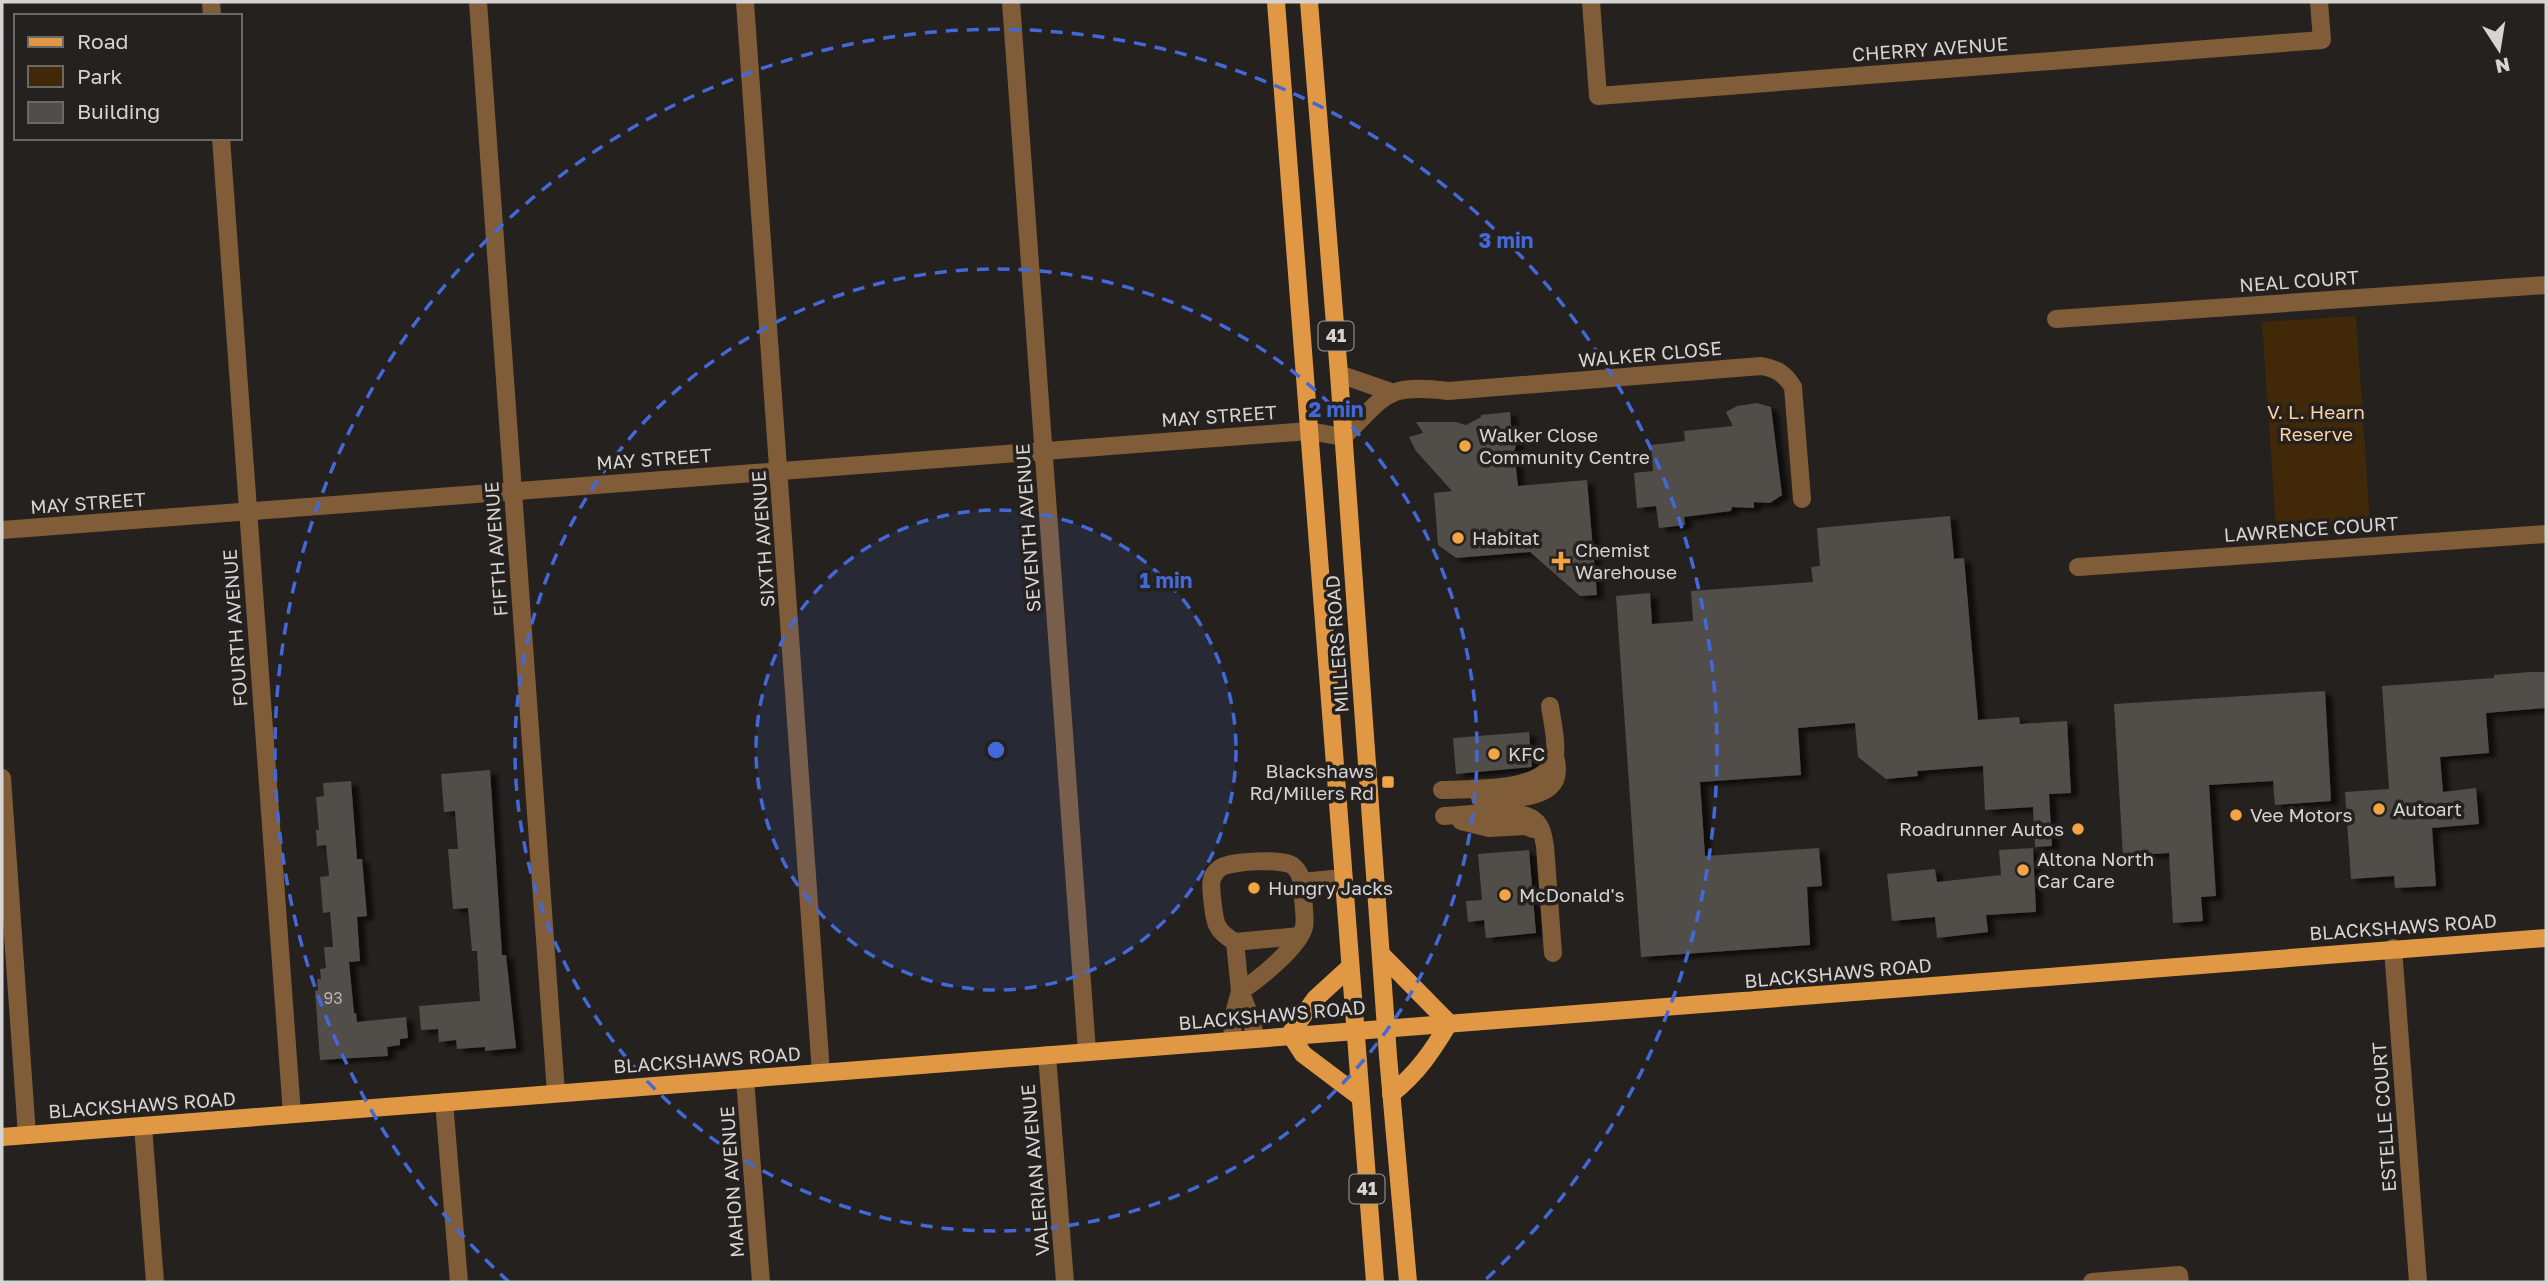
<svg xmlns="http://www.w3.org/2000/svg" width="2548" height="1284" viewBox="0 0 2548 1284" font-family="'Golos Text',sans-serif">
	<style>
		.green { fill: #412808 }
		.building { fill: #514d4a; filter: url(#shadow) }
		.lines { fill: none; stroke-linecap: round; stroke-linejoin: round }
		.minor { stroke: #805d38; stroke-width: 18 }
		.major { stroke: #e09844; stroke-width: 18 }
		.ring { fill: none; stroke: #4269d7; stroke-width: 3.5; stroke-dasharray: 12 9 }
		.poi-dot { fill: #f4a444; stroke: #24211e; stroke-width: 2.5 }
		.labels { text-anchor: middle; stroke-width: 7; stroke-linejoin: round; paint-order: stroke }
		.number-label { font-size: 16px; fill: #b5b2b0 }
		.shield { fill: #24211e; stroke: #a19e9c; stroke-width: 2 }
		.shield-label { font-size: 18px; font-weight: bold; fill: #d6d4d2 }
		.street-label { font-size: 19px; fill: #d6d4d2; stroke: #24211e }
		.park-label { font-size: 19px; fill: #fbd1a5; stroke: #24211e }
		.poi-label { font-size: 19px; fill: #d6d4d2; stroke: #24211e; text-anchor: start }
		.centre { fill: #4269d7; stroke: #24211e; stroke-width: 3.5 }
		.ring-label { font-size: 21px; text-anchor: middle; font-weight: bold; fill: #4269d7; stroke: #24211e; stroke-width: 7; stroke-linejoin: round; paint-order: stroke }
	</style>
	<defs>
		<filter id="shadow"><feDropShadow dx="7" dy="4" stdDeviation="2" flood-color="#0009"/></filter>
	</defs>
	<rect width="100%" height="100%" fill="#24211e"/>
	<path class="green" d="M2356 316 2370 523 2276 529 2262 322Z"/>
	<g class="building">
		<path d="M1757 403 1771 407 1782 495 1770 503 1754 502V508L1732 507 1731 511 1684 517 1685 525 1659 528 1656 506 1637 508 1634 473 1653 471 1651 445 1685 441 1684 431 1733 426 1726 412 1737 406Z"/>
		<path d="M1510 412 1511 425 1518 440 1514 451 1518 486 1587 480 1597 595 1580 596 1530 552 1456 558 1438 545 1434 493 1452 491 1416 451 1409 437 1423 433 1416 422H1456L1466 425 1481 417V415Z"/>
		<path d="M1950 516 1954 559 1964 558 1978 720 2019 717 2020 724 2067 721 2071 793 2049 794 2052 846 2035 847 2033 807 1985 810 1983 766 1917 771 1918 776 1886 779 1858 757 1855 723 1798 728 1801 775 1700 782 1705 856 1819 848 1822 886 1807 887 1810 945 1641 957 1616 596 1650 593 1652 624 1693 621 1691 591 1813 582 1811 567 1820 566 1817 528Z"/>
		<path d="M2530 672H2546V708L2486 713 2489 753 2440 757 2443 792 2476 788 2479 824 2432 828 2436 886 2395 888 2394 876 2351 879 2345 792 2389 789 2382 686 2494 678V675Z"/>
		<path d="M2325 691 2331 801 2275 805 2273 781 2209 785 2216 896 2201 897 2203 921 2173 923 2169 853 2123 856 2114 704Z"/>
		<path d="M1529 732 1532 767 1456 774 1453 738Z"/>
		<path d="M490 770 502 955H506L516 1048 485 1051V1047L457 1049 456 1040 439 1042 438 1029 421 1030 419 1006 480 1001 477 951H472L468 908 453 909 448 849H458L455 811 444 812 441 774Z"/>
		<path d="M351 781 357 859H362L367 916 357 917 360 961 349 962 354 1013H356L357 1022 406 1017 408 1038 400 1039V1045L387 1047 388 1056 320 1060 315 991 318 990 317 979H321L320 969 326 968 324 947H333L330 912 323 913 320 877 329 876 326 845 317 846 316 830H319L316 797 324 796 323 783Z"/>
		<path d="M2033 848 2036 912 1986 915 1988 932 1937 938 1935 917 1892 921 1887 874 1935 869 1937 882 2001 875 1999 850Z"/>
		<path d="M1529 850 1536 933 1486 938 1484 920 1468 922 1466 901 1482 900 1478 854Z"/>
	</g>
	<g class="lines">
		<g class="minor">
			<path d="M211 2 212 16"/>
			<path d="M478 2 556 1093"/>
			<path d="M745 2 821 1073"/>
			<path d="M1011 2 1087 1051"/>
			<path d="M1591 2 1598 96 2322 40 2319 2"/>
			<path d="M221 138 292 1114"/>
			<path d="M2056 319 2546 285"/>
			<path d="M1339 374 1391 392"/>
			<path d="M2 530 1283 433 1309 431 1343 437C1386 396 1384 383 1448 391L1761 366C1777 369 1784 373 1793 387L1802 499"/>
			<path d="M2078 567 2546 534"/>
			<path d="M2 778 27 1135"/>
			<path d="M1442 790C1471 788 1551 793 1555 755 1557 740 1552 721 1550 706"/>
			<path d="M1480 798C1499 799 1542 801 1554 782 1558 775 1557 767 1556 760"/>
			<path d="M1444 816C1465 815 1518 807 1534 820 1542 826 1543 836 1545 846L1553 953"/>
			<path d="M1461 821 1489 828 1526 826 1533 829"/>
			<path d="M1302 882 1342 878"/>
			<path d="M1235 942C1213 929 1215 921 1212 897 1211 886 1209 876 1220 868 1229 861 1284 858 1293 866 1302 873 1302 884 1303 895 1303 905 1306 918 1304 927 1299 947 1257 981 1240 991"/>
			<path d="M2393 948 2418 1282"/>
			<path d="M1254 1037 1253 1023 1240 991 1235 942 1300 936"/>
			<path d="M1233 1039 1232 1021 1239 995"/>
			<path d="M1047 1055 1065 1282"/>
			<path d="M745 1079 761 1282"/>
			<path d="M444 1102 459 1282"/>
			<path d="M143 1126 155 1282"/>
			<path d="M2092 1282 2179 1275 2180 1282"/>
		</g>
		<g class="major">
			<path d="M1276 2 1375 1282"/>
			<path d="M1309 2 1339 374 1388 1056 1408 1282"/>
			<path d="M1381 954 1449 1023"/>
			<path d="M1290 1034 1303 1054 1360 1097"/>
			<path d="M1290 1034 1315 999 1350 967"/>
			<path d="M1391 1094C1417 1074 1433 1050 1449 1023"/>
			<path d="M2 1137 2546 938"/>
		</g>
	</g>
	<circle cx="996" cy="750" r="240" fill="#4269d7" fill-opacity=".12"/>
	<g class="ring">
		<circle cx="996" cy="750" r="240"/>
		<circle cx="996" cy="750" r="481"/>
		<path d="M509 1282A721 721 0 1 1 1483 1282"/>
	</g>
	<g class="poi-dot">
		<circle cx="1465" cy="446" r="7"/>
		<circle cx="1458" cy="538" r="7"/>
		<path d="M1557.5 550.5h7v7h7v7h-7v7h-7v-7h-7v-7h7z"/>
		<circle cx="1494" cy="754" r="7"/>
		<rect x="1381" y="775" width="14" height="14" rx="3.5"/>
		<circle cx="2379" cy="809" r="7"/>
		<circle cx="2236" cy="815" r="7"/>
		<circle cx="2078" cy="829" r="7"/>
		<circle cx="2023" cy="870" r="7"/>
		<circle cx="1254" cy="888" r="7"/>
		<circle cx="1505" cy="895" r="7"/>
	</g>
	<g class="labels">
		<g class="number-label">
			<text x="333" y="1004">93</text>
		</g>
		<g class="shield">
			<rect x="1318.5" y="321.5" width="35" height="29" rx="5"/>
			<rect x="1349.5" y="1174.5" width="35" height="29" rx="5"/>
		</g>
		<g class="shield-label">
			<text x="1336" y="342">41</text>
			<text x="1367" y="1195">41</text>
		</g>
		<g class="street-label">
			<text transform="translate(1930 49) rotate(-4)" y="7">CHERRY AVENUE</text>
			<text transform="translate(2299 281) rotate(-4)" y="7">NEAL COURT</text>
			<text transform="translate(1650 354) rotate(-5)" y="7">WALKER CLOSE</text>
			<text transform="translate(1219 416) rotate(-4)" y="7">MAY STREET</text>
			<text transform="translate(654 459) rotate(-4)" y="7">MAY STREET</text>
			<text transform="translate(88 503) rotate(-4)" y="7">MAY STREET</text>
			<text transform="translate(1028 528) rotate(-94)" y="7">SEVENTH AVENUE</text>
			<text transform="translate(2311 529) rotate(-4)" y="7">LAWRENCE COURT</text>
			<text transform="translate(763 539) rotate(-94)" y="7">SIXTH AVENUE</text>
			<text transform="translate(496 549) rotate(-94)" y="7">FIFTH AVENUE</text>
			<text transform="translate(235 628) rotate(-94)" y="7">FOURTH AVENUE</text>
			<text transform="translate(1337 644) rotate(-94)" y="7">MILLERS ROAD</text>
			<text transform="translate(2403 927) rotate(-4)" y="7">BLACKSHAWS ROAD</text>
			<text transform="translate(1838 973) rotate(-5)" y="7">BLACKSHAWS ROAD</text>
			<text transform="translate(1272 1015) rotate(-5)" y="7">BLACKSHAWS ROAD</text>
			<text transform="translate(707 1060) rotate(-4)" y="7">BLACKSHAWS ROAD</text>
			<text transform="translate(142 1105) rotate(-4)" y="7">BLACKSHAWS ROAD</text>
			<text transform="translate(2384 1117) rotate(-94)" y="7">ESTELLE COURT</text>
			<text transform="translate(1035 1170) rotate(-95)" y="7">VALERIAN AVENUE</text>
			<text transform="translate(732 1182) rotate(-94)" y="7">MAHON AVENUE</text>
		</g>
		<g class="park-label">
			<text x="2316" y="419">V. L. Hearn<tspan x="2316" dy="22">Reserve</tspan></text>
		</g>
		<g class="poi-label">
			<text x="1479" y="442">Walker Close<tspan x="1479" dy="22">Community Centre</tspan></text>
			<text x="1472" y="545">Habitat</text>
			<text x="1575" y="557">Chemist<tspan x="1575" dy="22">Warehouse</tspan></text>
			<text x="1508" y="761">KFC</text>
			<text x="1374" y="778" text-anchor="end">Blackshaws<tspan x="1374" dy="22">Rd/Millers Rd</tspan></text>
			<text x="2393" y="816">Autoart</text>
			<text x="2250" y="822">Vee Motors</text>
			<text x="2064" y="836" text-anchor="end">Roadrunner Autos</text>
			<text x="2037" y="866">Altona North<tspan x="2037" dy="22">Car Care</tspan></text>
			<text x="1268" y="895">Hungry Jacks</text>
			<text x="1519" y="902">McDonald's</text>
		</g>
	</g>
	<circle cx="996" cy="750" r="10" class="centre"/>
	<g class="ring-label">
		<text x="1506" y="248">3 min</text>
		<text x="1336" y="417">2 min</text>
		<text x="1166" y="588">1 min</text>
	</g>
	<rect width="2548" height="1284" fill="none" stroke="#d6d4d2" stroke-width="7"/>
	<rect x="14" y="14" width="228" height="126" fill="#24211e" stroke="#6b6966" stroke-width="2"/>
	<rect x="28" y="37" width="35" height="10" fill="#e09844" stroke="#6b6966" stroke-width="2"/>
	<text x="77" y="49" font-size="21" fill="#d6d4d2">Road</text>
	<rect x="28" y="66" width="35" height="21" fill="#412808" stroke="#6b6966" stroke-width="2"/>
	<text x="77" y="84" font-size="21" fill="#d6d4d2">Park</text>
	<rect x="28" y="102" width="35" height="21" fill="#514d4a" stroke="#6b6966" stroke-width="2"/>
	<text x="77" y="119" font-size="21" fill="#d6d4d2">Building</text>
	<g transform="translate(2499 49) rotate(168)" stroke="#24211e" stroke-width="5" paint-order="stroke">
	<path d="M0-5L12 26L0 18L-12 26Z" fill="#d6d4d2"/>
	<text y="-10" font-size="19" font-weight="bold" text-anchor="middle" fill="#d6d4d2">N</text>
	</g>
</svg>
